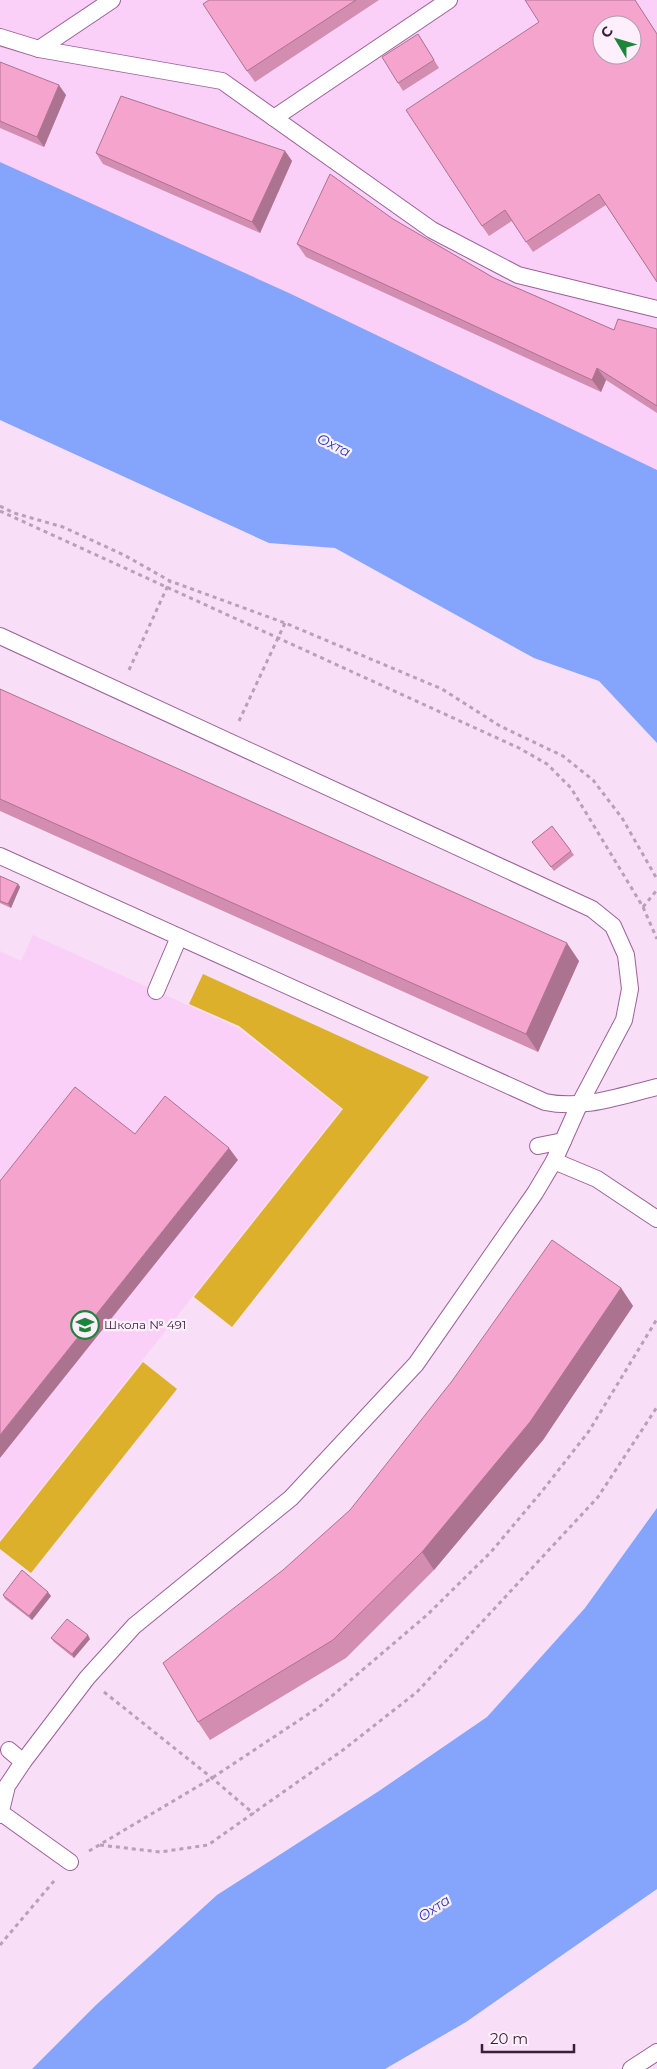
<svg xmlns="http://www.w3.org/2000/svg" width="657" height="2069" viewBox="0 0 657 2069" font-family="Montserrat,sans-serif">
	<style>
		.built { fill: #fbd0f8; fill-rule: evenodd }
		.green { fill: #ddb02b }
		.water { fill: #85a4fc }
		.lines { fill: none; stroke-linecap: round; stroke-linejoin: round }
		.lane-casing { stroke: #9d619a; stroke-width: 18 }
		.path { stroke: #b99fb7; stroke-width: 3; stroke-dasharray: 4 4; stroke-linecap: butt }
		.lane { stroke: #fff; stroke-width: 16 }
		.wall { fill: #d38db0 }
		.shaded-wall { fill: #ac7390 }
		.building { fill: #f5a4cd; stroke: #ac7390; fill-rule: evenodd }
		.labels { text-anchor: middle; stroke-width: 4.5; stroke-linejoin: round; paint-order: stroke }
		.poi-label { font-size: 12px; fill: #381f37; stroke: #fdf0fc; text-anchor: start }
		.water-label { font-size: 14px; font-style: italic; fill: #2338b5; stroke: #fdf0fc }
	</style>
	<rect width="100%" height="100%" fill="#f8def6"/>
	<g class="built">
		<path d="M0 0H657V470L289 293 0 162ZM602 25H632V55H602Z"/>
		<path d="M33 935 238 1028 341 1109 0 1540V951L21 961Z"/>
	</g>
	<g class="green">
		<path d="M203 974 429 1077 232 1327 194 1297 343 1109 239 1026 189 1004Z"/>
		<path d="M143 1362 177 1389 31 1573 0 1549V1542Z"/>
	</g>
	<g class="water">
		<path d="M0 162 289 293 657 470V743L599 681 534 658 335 548 269 543 0 420Z"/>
		<path d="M657 1508V1889L466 2022 385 2069H32L96 2005 217 1895 379 1791 487 1717 585 1608Z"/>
	</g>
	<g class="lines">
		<defs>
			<g id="lane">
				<path d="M0 37 39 49 222 81 432 230 518 275 657 309"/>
				<path d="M39 49 112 0"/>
				<path d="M274 118 449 0"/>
				<path d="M0 636 592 909 613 926 626 955 630 989 624 1020 579 1105 554 1161 535 1193 416 1364 291 1498 134 1626 87 1678 23 1762 7 1786 0 1815"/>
				<path d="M0 856 545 1102C583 1110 620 1096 657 1087"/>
				<path d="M156 991 179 937"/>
				<path d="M538 1146 563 1141"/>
				<path d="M554 1161 597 1179 657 1219"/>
				<path d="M9 1750 23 1762"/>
				<path d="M0 1812 70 1862"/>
				<path d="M631 2069 657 2052"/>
			</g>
		</defs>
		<use href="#lane" class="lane-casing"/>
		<g class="path">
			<path d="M0 506 14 513 63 527 124 555 170 581 285 623 442 689 500 726 563 756 593 780 622 818 657 879"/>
			<path d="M0 511 519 748 547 764 571 788 643 907 657 939"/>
			<path d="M129 670 170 581"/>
			<path d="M239 721 285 623"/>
			<path d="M643 907 657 890"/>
			<path d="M104 1692 212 1778 254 1814"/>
			<path d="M100 1845 160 1852 208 1845 343 1750 417 1692 598 1497 657 1407"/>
			<path d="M89 1851 212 1778 319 1707 427 1615 491 1552 543 1490 589 1431 657 1319"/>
			<path d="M0 1945 54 1881"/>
		</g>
		<use href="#lane" class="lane"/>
	</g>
	<g class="wall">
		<path d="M209 0H379L255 82 247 71Z"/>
		<path d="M635 0 657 34V282L606 205 533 252 512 221 489 236 482 226Z"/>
		<path d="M418 34 439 68 403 91 398 83Z"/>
		<path d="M0 62 66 95 44 147 0 128Z"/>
		<path d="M285 151 292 161 260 233 103 164 96 153Z"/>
		<path d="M393 219 494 278 614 330 657 329V413L606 380 601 392 306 257 297 244Z"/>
		<path d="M0 689 579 961 538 1052 0 811Z"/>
		<path d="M552 826 574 855 554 871 532 842Z"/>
		<path d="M0 876 18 884 20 887 11 908 0 903Z"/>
		<path d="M621 1288 633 1306 543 1440 434 1570 346 1658 210 1740 198 1722Z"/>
		<path d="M3 1595 51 1596 32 1620 5 1599Z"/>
		<path d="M51 1638 90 1639 74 1658 54 1642Z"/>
	</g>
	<g class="shaded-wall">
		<path d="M59 85 66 95 44 147 37 137Z"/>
		<path d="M285 151 292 161 260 233 252 222Z"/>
		<path d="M597 368 606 380 601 392 592 380Z"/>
		<path d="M18 884 20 887 11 908 8 904Z"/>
		<path d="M567 943 579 961 538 1052 526 1034Z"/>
		<path d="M229 1148 238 1160 0 1458V1435Z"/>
		<path d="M621 1288 633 1306 543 1440 434 1570 422 1552Z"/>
		<path d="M48 1592 51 1596 32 1620 29 1616Z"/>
		<path d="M88 1635 90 1639 74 1658 72 1654Z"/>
	</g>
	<g class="building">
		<path d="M209 0H356L247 71 203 4Z"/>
		<path d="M525 0H635L657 34V282L599 194 526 242 505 210 482 226 406 110 539 22ZM602 25H632V55H602Z"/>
		<path d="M418 34 434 60 398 83 382 57Z"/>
		<path d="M0 62 59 85 37 137 0 121Z"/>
		<path d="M121 96 285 151 252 222 96 153Z"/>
		<path d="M330 174 393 219 494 278 614 330 618 319 657 329V406L597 368 592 380 297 244Z"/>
		<path d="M0 689 567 943 526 1034 0 799Z"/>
		<path d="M552 826 571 851 551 867 532 842Z"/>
		<path d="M0 876 18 884 8 904 0 901Z"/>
		<path d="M75 1087 135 1134 165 1096 229 1148 0 1435V1181Z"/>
		<path d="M552 1240 621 1288 530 1422 422 1552 333 1640 198 1722 163 1663 283 1570 350 1510 452 1381Z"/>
		<path d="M22 1570 48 1592 29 1616 3 1595Z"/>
		<path d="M67 1619 88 1635 72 1654 51 1638Z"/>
	</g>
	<defs>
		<symbol id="school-ring" viewBox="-11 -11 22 22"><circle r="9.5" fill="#fdf0fc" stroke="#1c853b" stroke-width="1.5"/><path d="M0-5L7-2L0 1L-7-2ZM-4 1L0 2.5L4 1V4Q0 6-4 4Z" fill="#1c853b"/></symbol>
	</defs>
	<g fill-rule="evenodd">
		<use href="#school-ring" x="69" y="1309" width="32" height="32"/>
	</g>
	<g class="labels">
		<g class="poi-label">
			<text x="104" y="1329">Школа № 491</text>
		</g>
		<g class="water-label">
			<text transform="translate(334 445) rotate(26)" y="5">Охта</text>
			<text transform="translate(434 1908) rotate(-34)" y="5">Охта</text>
		</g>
	</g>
	<g transform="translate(617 40) rotate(308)"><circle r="24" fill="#fdf0fc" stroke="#ae9cad"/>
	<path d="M0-4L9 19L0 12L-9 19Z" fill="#1c853b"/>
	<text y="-8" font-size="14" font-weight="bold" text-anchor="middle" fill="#381f37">С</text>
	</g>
	<path d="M482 2044v8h92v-8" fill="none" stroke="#381f37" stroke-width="2.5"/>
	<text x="490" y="2044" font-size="15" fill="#381f37" stroke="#fdf0fc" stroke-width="4" paint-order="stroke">20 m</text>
</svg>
